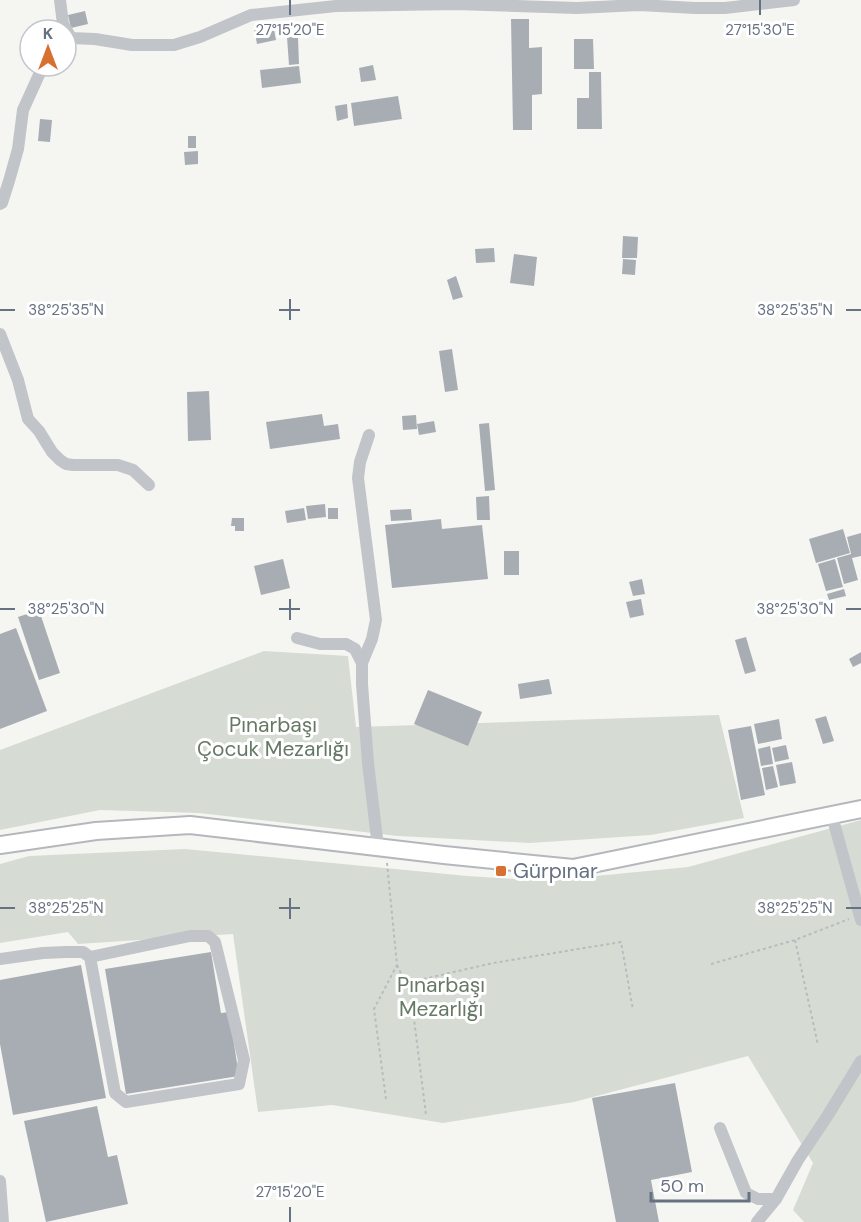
<svg xmlns="http://www.w3.org/2000/svg" width="861" height="1222" viewBox="0 0 861 1222" font-family="'DM Sans',sans-serif">
	<style>
		.green { fill: #d6dcd4 }
		.building { fill: #a8adb4 }
		.lines { fill: none; stroke-linecap: round; stroke-linejoin: round }
		.secondary-casing { stroke: #b4b7bc; stroke-width: 20 }
		.path { stroke: #b9bbbe; stroke-width: 2; stroke-dasharray: 3 3; stroke-linecap: butt }
		.minor { stroke: #c1c4c8; stroke-width: 12 }
		.secondary { stroke: #fff; stroke-width: 16 }
		.ticks { fill: none; stroke: #667181; stroke-width: 2 }
		.poi-dot { fill: #d77031; stroke: #fff; stroke-width: 2 }
		.labels { text-anchor: middle; stroke-width: 6; stroke-linejoin: round; paint-order: stroke }
		.park-label { font-size: 21px; fill: #667965; stroke: #fff }
		.poi-label { font-size: 21px; fill: #667181; stroke: #fff; text-anchor: start }
		.ticks-label { font-size: 15px; text-anchor: middle; fill: #667181; stroke: #fff; stroke-width: 6; stroke-linejoin: round; paint-order: stroke }
	</style>
	<rect width="100%" height="100%" fill="#f5f6f2"/>
	<g class="green">
		<path d="M264 651 348 656 356 727 719 715 744 818 651 835 530 843 398 836 199 813 100 810 0 830V750Z"/>
		<path d="M861 820V1222H804L793 1210 813 1163 748 1056 574 1102 443 1123 332 1105 258 1112 233 934 78 944 68 932 0 943V864L29 856 185 849 468 876 545 881 688 867Z"/>
	</g>
	<g class="building">
		<path d="M85 11 88 24 71 28 68 15Z"/>
		<path d="M511 19H529V48L542 47V94L532 95V130H513Z"/>
		<path d="M273 24 276 40 257 44 254 28Z"/>
		<path d="M287 37H298L299 64 289 65Z"/>
		<path d="M574 39H593L594 69H574Z"/>
		<path d="M373 65 376 80 361 82 359 68Z"/>
		<path d="M299 66 301 83 262 88 260 70Z"/>
		<path d="M589 72H601L602 129H577V98H589Z"/>
		<path d="M398 96 402 119 354 126 351 103Z"/>
		<path d="M347 104 348 118 337 121 335 106Z"/>
		<path d="M40 119 52 120 50 142 38 141Z"/>
		<rect x="188" y="136" width="8" height="12"/>
		<path d="M198 151V164L185 165 184 152Z"/>
		<path d="M623 236 638 237 637 258H622Z"/>
		<path d="M494 248 495 262 476 263 475 249Z"/>
		<path d="M514 254 537 257 534 286 510 283Z"/>
		<path d="M623 259 636 260 635 275 622 274Z"/>
		<path d="M456 276 463 297 453 300 447 280Z"/>
		<path d="M452 349 458 390 445 392 439 351Z"/>
		<path d="M209 391 211 440 188 441 187 392Z"/>
		<path d="M322 414 324 426 338 424 340 439 270 449 266 422Z"/>
		<path d="M416 415 417 429 403 430 402 416Z"/>
		<path d="M434 421 436 432 419 435 417 424Z"/>
		<path d="M489 423 495 490 485 491 479 424Z"/>
		<path d="M489 496 490 520H477L476 497Z"/>
		<path d="M325 504 326 517 308 519 306 506Z"/>
		<path d="M304 508 306 520 287 523 285 511Z"/>
		<rect x="328" y="508" width="10" height="11"/>
		<path d="M411 509 412 520 391 521 390 510Z"/>
		<path d="M232 518H244V531H235V526H231Z"/>
		<path d="M441 519 442 529 482 525 488 579 392 588 385 525Z"/>
		<path d="M843 529 850 553 816 563 809 539Z"/>
		<path d="M861 533V556L852 558 858 580 844 584 837 558 851 554 847 537Z"/>
		<rect x="504" y="551" width="15" height="24"/>
		<path d="M283 559 290 588 261 595 254 566Z"/>
		<path d="M835 559 843 587 826 591 818 564Z"/>
		<path d="M642 579 645 594 633 596 629 582Z"/>
		<path d="M844 589 846 596 829 600 827 594Z"/>
		<path d="M641 599 644 615 630 618 626 602Z"/>
		<path d="M39 610 60 673 39 680 18 617Z"/>
		<path d="M16 628 47 711 0 729V634Z"/>
		<path d="M746 637 756 671 745 674 735 640Z"/>
		<path d="M861 652V663L853 667 849 659Z"/>
		<path d="M549 679 552 694 520 699 518 684Z"/>
		<path d="M428 690 482 712 468 746 414 724Z"/>
		<path d="M826 716 834 741 823 744 815 719Z"/>
		<path d="M779 719 782 739 758 744 754 724Z"/>
		<path d="M751 726 765 795 741 800 728 730Z"/>
		<path d="M786 745 789 759 775 762 772 748Z"/>
		<path d="M770 746 773 764 761 766 758 749Z"/>
		<path d="M792 762 796 783 780 786 776 765Z"/>
		<path d="M773 766 778 787 766 790 762 768Z"/>
		<path d="M211 952 221 1013 229 1012 239 1076 126 1094 105 969Z"/>
		<path d="M81 965 106 1098 13 1115 0 1044V980Z"/>
		<path d="M675 1083 692 1172 651 1180 659 1222H616L592 1098Z"/>
		<path d="M97 1106 108 1157 117 1155 128 1204 46 1222 24 1121Z"/>
	</g>
	<g class="lines">
		<defs>
			<path id="secondary" d="M0 845 96 831 190 825 444 855 573 868 861 809"/>
		</defs>
		<use href="#secondary" class="secondary-casing"/>
		<g class="path">
			<path d="M795 940 818 1045"/>
			<path d="M711 964 795 940 849 919"/>
			<path d="M397 965 411 995 426 1115"/>
			<path d="M406 983 493 963 621 942 633 1010"/>
			<path d="M386 1099 374 1009 397 965 387 863"/>
		</g>
		<g class="minor">
			<path d="M60 0 63 24 71 38 95 39 132 45H174L200 37 251 15 336 6 455 4 577 8 639 5 695 8H725L794 0"/>
			<path d="M0 204 2 203 9 181 18 149 23 110 43 66"/>
			<path d="M0 334 18 380 28 419 39 431 52 452 60 460 66 464 73 465H118L133 470 149 485"/>
			<path d="M369 435 360 462 358 478 376 620 372 639 362 663V684L368 763 378 847"/>
			<path d="M297 638 320 644H346L355 649 362 663"/>
			<path d="M832 816 861 920"/>
			<path d="M0 959 43 953 66 952H83L90 957 115 1093 126 1102 239 1084 244 1060 215 942 208 936H190L90 957"/>
			<path d="M720 1128 746 1193 758 1199H776"/>
			<path d="M0 1181 3 1222"/>
			<path d="M757 1222 776 1199 798 1160 828 1115 861 1061"/>
		</g>
		<use href="#secondary" class="secondary"/>
	</g>
	<path class="ticks" d="M290 0V15M760 0V15M290 299V320M0 310H15M279 310H300M846 310H861M290 599V620M0 609H15M279 609H300M846 609H861M290 898V919M0 908H15M279 908H300M846 908H861M290 1207V1222"/>
	<rect class="poi-dot" x="495" y="865" width="12" height="12" rx="3"/>
	<g class="labels">
		<g class="park-label">
			<text x="273" y="732">Pınarbaşı<tspan x="273" dy="24">Çocuk Mezarlığı</tspan></text>
			<text x="441" y="992">Pınarbaşı<tspan x="441" dy="24">Mezarlığı</tspan></text>
		</g>
		<g class="poi-label">
			<text x="513" y="878">Gürpınar</text>
		</g>
	</g>
	<g class="ticks-label">
		<text x="290" y="35">27°15'20"E</text>
		<text x="760" y="35">27°15'30"E</text>
		<text x="66" y="315">38°25'35"N</text>
		<text x="795" y="315">38°25'35"N</text>
		<text x="66" y="614">38°25'30"N</text>
		<text x="795" y="614">38°25'30"N</text>
		<text x="66" y="913">38°25'25"N</text>
		<text x="795" y="913">38°25'25"N</text>
		<text x="290" y="1197">27°15'20"E</text>
	</g>
	<g transform="translate(48 48)"><circle r="28" fill="#ffffff" stroke="#c2c6cd" stroke-width="1.5"/>
	<path d="M0-4.5L10 22L0 15L-10 22Z" fill="#d77031"/>
	<text y="-9" font-size="16" font-weight="bold" text-anchor="middle" fill="#667181">K</text>
	</g>
	<path d="M651 1192v9h98v-9" fill="none" stroke="#667181" stroke-width="3"/>
	<text x="660" y="1192" font-size="18" fill="#667181" stroke="#ffffff" stroke-width="4.5" paint-order="stroke">50 m</text>
</svg>
